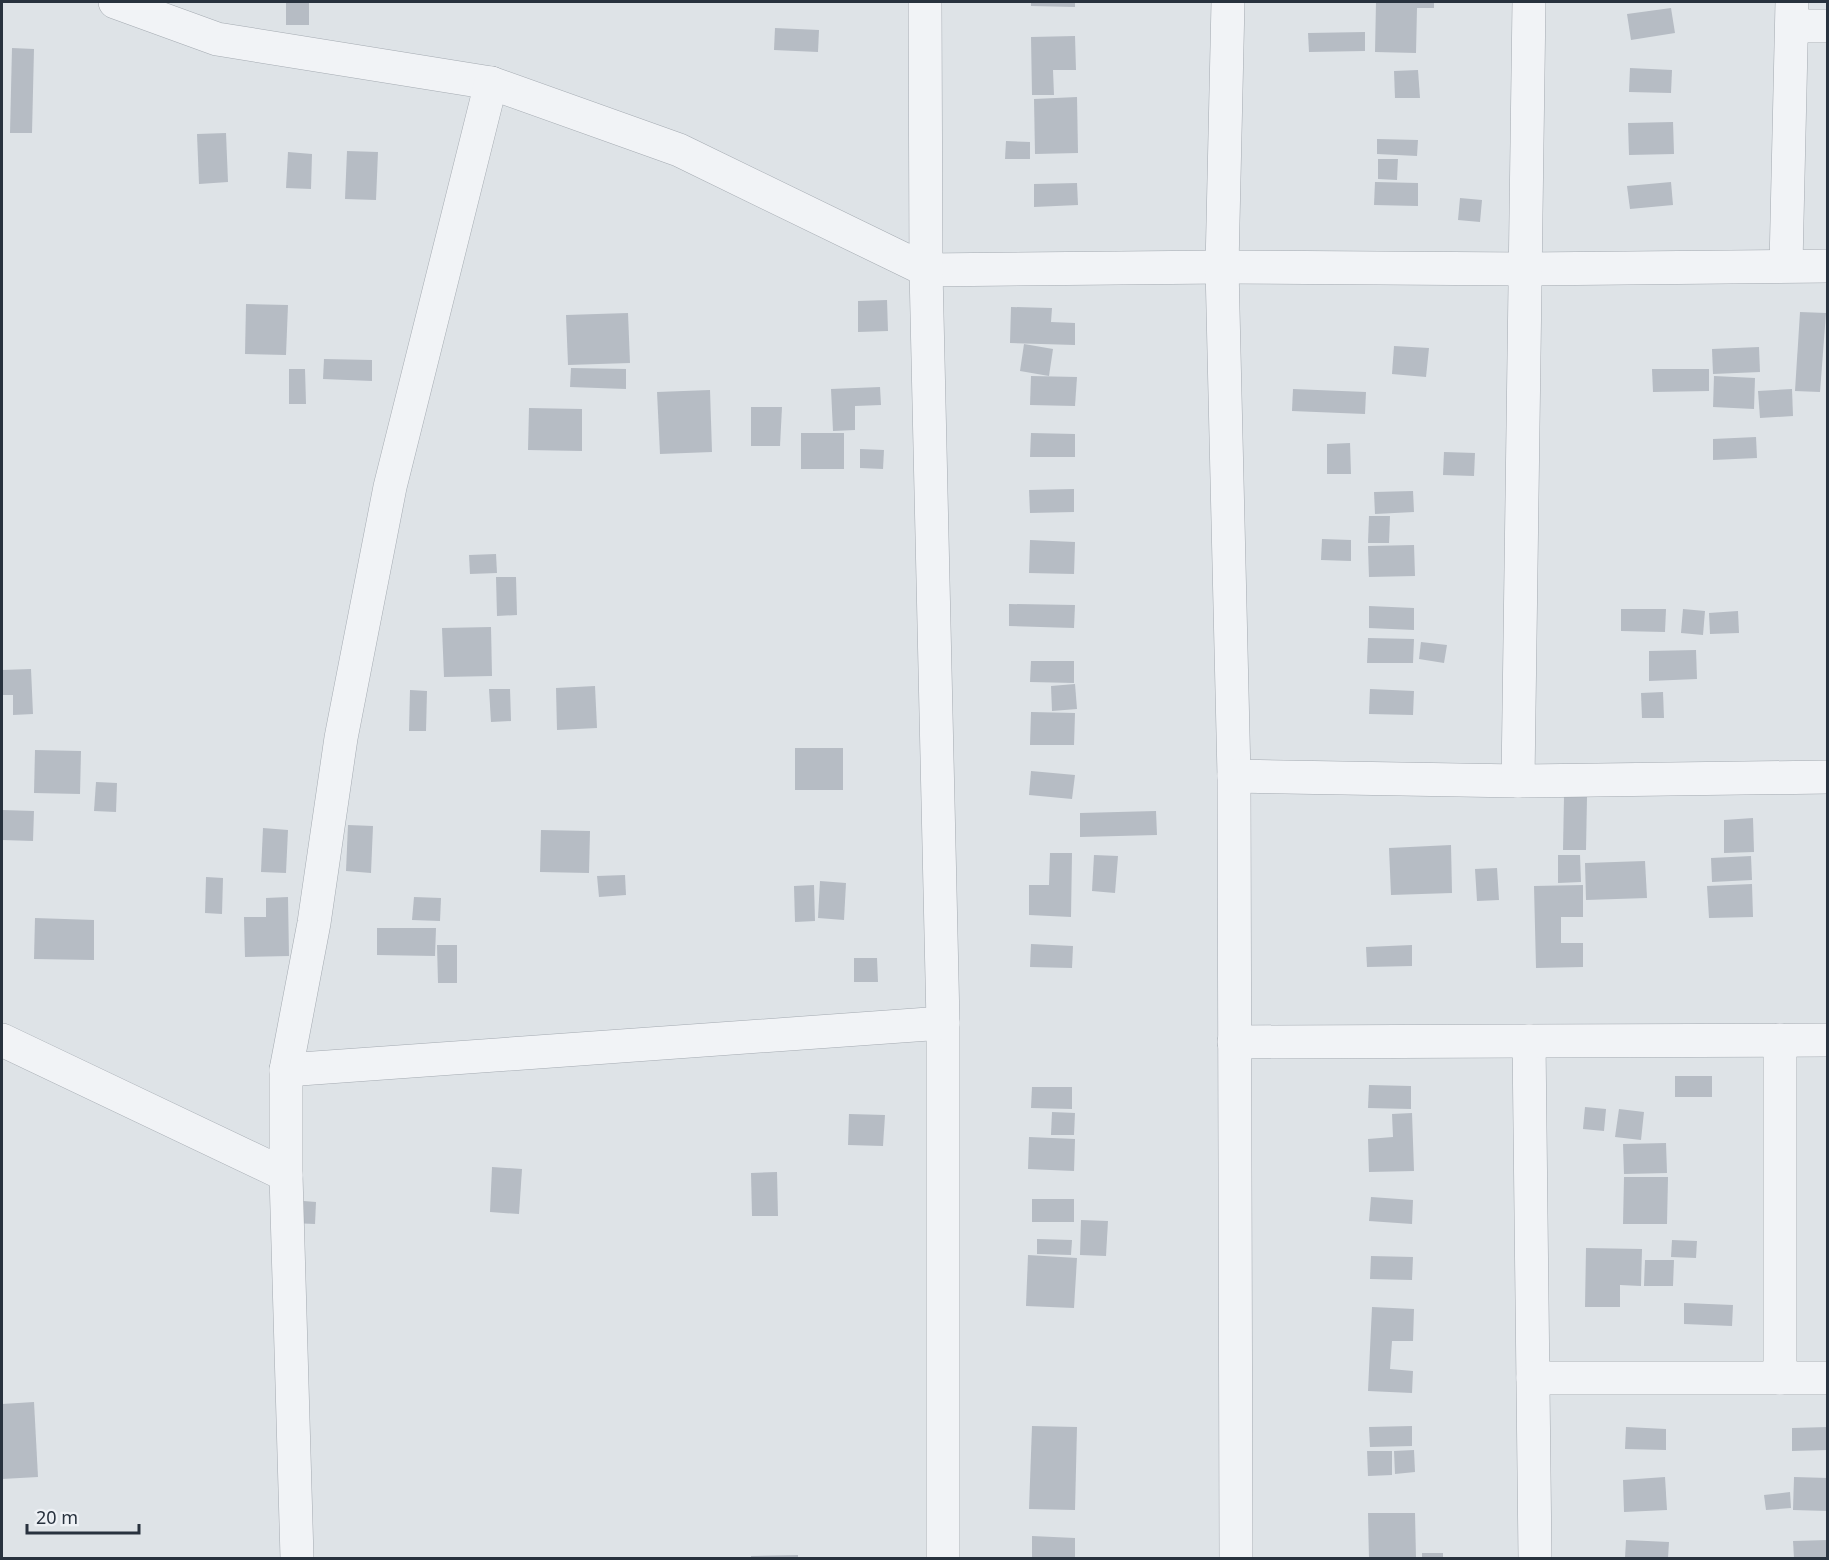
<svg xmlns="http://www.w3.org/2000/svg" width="1829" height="1560" viewBox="0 0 1829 1560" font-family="'Noto Sans',sans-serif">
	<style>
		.building { fill: #b6bcc4 }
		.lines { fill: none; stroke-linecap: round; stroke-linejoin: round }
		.street-casing { stroke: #a4aab1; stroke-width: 34 }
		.street { stroke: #f1f3f6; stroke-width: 33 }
	</style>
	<rect width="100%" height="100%" fill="#dee3e7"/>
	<g class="building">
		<rect x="286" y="2" width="23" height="23"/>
		<path d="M1031 2H1075V7L1031 6Z"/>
		<path d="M1376 2H1434V8H1417L1416 53 1375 52Z"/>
		<path d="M1671 8 1675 33 1631 40 1627 14Z"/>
		<path d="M775 28 819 30 818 52 774 50Z"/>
		<path d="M1365 32V51L1309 52 1308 33Z"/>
		<path d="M1075 36 1076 70H1053L1054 95H1032L1031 37Z"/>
		<path d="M12 48 34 49 32 133H10Z"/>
		<path d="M1630 68 1672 70 1671 93 1629 92Z"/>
		<path d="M1418 70 1420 98H1395L1394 71Z"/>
		<path d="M1077 97 1078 153 1035 154 1034 99Z"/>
		<path d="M1673 122 1674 154 1629 155 1628 123Z"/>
		<path d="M226 133 228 182 199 184 197 134Z"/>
		<path d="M1377 139 1418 140 1417 156 1377 154Z"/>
		<path d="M1006 141 1030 142V159H1005Z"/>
		<path d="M347 151 378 152 376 200 345 199Z"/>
		<path d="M288 152 312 154 311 189 286 188Z"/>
		<path d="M1378 159H1398L1397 180 1378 179Z"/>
		<path d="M1375 182 1418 183V206L1374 205Z"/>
		<path d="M1671 182 1673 205 1630 209 1627 186Z"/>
		<path d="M1077 183 1078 205 1034 207V184Z"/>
		<path d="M1460 198 1482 200 1480 222 1458 220Z"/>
		<path d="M887 300 888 331 858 332V301Z"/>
		<path d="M246 304 288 305 286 355 245 354Z"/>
		<path d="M1011 307 1052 308 1051 322 1075 323V345L1010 343Z"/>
		<path d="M1800 312 1826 313 1820 392 1795 391Z"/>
		<path d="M628 313 630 363 568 365 566 315Z"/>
		<path d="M1024 344 1053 349 1049 376 1020 371Z"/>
		<path d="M1394 346 1429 348 1426 377 1392 374Z"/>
		<path d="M1759 347 1760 372 1713 374 1712 349Z"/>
		<path d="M324 359 372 360V381L323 379Z"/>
		<path d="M571 368 626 369V389L570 387Z"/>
		<path d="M289 369H305L306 404H289Z"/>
		<path d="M1652 369H1709V391L1653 392Z"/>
		<path d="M1031 376 1077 377 1075 406 1030 405Z"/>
		<path d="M1714 376 1755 378 1754 409 1713 407Z"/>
		<path d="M880 387 881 405 855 406V430L833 431 831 389Z"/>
		<path d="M1293 389 1366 392 1365 414 1292 411Z"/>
		<path d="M1792 389 1793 416 1760 418 1758 391Z"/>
		<path d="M710 390 712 452 660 454 657 392Z"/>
		<path d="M751 407H782L780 446H751Z"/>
		<path d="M529 408 582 409V451L528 450Z"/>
		<rect x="801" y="433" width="43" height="36"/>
		<path d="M1031 433 1075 434V457H1030Z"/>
		<path d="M1756 437 1757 458 1713 460V439Z"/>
		<path d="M1350 443 1351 474H1327V444Z"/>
		<path d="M860 449 884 450 883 469 860 468Z"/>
		<path d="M1444 452 1475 453 1474 476 1443 475Z"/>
		<path d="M1074 489V512L1030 513 1029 490Z"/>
		<path d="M1413 491 1414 512 1375 514 1374 492Z"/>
		<path d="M1369 516H1390L1389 543H1368Z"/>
		<path d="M1322 539 1351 540V561L1321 560Z"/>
		<path d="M1030 540 1075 542 1074 574 1029 573Z"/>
		<path d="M1414 545 1415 576 1369 577 1368 546Z"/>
		<path d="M496 554 497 573 470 574 469 555Z"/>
		<path d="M496 577H516L517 615 497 616Z"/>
		<path d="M1009 604 1075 605 1074 628 1009 626Z"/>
		<path d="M1369 606 1414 608V630L1369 628Z"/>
		<path d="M1621 609H1666L1665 632 1621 631Z"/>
		<path d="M1683 609 1705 611 1703 635 1681 633Z"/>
		<path d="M1738 611 1739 633 1710 634 1709 613Z"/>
		<path d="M491 627 492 676 444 677 442 628Z"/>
		<path d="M1368 638 1414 639 1413 663H1367Z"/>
		<path d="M1421 642 1447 645 1444 663 1419 659Z"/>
		<path d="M1696 650 1697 679 1649 681V651Z"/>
		<path d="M1031 661H1074V683L1030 682Z"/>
		<path d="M31 669 33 714 13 715V695H2V670Z"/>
		<path d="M1075 684 1077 709 1052 711 1051 686Z"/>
		<path d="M595 686 597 728 557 730 556 688Z"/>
		<path d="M489 689H510L511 721 491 722Z"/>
		<path d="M1370 689 1414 691 1413 715 1369 714Z"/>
		<path d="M410 690 427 691 426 731H409Z"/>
		<path d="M1663 692 1664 718H1642L1641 693Z"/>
		<path d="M1031 712 1075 713 1074 745H1030Z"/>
		<rect x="795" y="748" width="48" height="42"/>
		<path d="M35 750 81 751 80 794 34 793Z"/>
		<path d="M1031 771 1075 775 1072 799 1029 795Z"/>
		<path d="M96 782 117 783 116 812 94 811Z"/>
		<path d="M1564 796 1587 797 1586 850H1563Z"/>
		<path d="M2 810 34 811 33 841 2 840Z"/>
		<path d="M1156 811 1157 835 1080 837V813Z"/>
		<path d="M1753 818 1754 852 1724 853V820Z"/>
		<path d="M348 825 373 826 371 873 346 871Z"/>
		<path d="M263 828 288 830 286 873 261 872Z"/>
		<path d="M541 830 590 831 589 873 540 872Z"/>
		<path d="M1451 845 1452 893 1391 895 1389 848Z"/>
		<path d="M1050 853H1072L1071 917 1029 915V885H1049Z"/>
		<path d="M1094 855 1118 856 1115 893 1092 891Z"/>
		<path d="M1558 855H1580L1581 882 1558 883Z"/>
		<path d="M1751 856 1752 880 1712 882 1711 858Z"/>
		<path d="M1645 861 1647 898 1586 900 1585 863Z"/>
		<path d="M1497 868 1499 900 1477 901 1475 869Z"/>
		<path d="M625 875 626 895 599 897 597 876Z"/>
		<path d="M206 877 223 878 222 914 205 913Z"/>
		<path d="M820 881 846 883 844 920 818 918Z"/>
		<path d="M1752 884 1753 917 1709 918 1707 886Z"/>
		<path d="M814 885 815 921 795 922 794 886Z"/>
		<path d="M1583 885V917H1561V943H1583V967L1536 968 1534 886Z"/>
		<path d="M288 897 289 956 245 957 244 917H266V898Z"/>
		<path d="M414 897 441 898 440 921 412 920Z"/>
		<path d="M35 918 94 920V960L34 959Z"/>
		<path d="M377 928H436L435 956 377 955Z"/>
		<path d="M1031 944 1073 946 1072 968 1030 967Z"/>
		<path d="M437 945H457V983H438Z"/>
		<path d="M1412 945V966L1367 967 1366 947Z"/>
		<path d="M854 958H877L878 982H854Z"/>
		<rect x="1675" y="1076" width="37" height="21"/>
		<path d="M1369 1085 1411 1086V1109L1368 1108Z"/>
		<path d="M1032 1087H1072V1109L1031 1108Z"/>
		<path d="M1585 1107 1606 1109 1604 1131 1583 1129Z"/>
		<path d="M1619 1109 1644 1112 1641 1140 1615 1137Z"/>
		<path d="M1052 1112 1075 1113 1074 1135H1051Z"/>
		<path d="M1412 1113 1414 1171 1369 1172 1368 1139 1393 1137 1392 1114Z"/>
		<path d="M849 1114 885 1115 883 1146 848 1145Z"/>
		<path d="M1029 1137 1075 1139 1074 1171 1028 1169Z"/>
		<path d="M1666 1143 1667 1173 1624 1174 1623 1144Z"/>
		<path d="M492 1167 522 1169 519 1214 490 1212Z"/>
		<path d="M777 1172 778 1216H752L751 1173Z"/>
		<path d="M1624 1177H1668L1667 1224H1623Z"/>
		<path d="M1371 1197 1413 1200 1412 1224 1369 1221Z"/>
		<rect x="1032" y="1199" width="42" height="23"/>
		<path d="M291 1200 316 1202 315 1224 291 1223Z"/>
		<path d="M1081 1220 1108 1221 1106 1256 1080 1255Z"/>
		<path d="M1037 1239 1072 1240 1071 1255 1037 1254Z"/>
		<path d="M1672 1240 1697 1241 1696 1258 1671 1257Z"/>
		<path d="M1586 1248 1642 1249 1641 1286 1620 1285V1307H1585Z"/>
		<path d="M1028 1255 1077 1258 1074 1308 1026 1306Z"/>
		<path d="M1371 1256 1413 1257 1412 1280 1370 1279Z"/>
		<path d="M1645 1260H1674L1673 1286H1644Z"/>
		<path d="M1684 1303 1733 1305 1732 1326 1684 1324Z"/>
		<path d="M1372 1307 1414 1309 1413 1341H1392L1390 1369 1413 1371 1412 1393 1368 1391Z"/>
		<path d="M34 1402 38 1477 2 1479V1404Z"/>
		<path d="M1032 1426 1077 1427 1075 1510 1029 1509Z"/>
		<path d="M1412 1426V1446L1370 1447 1369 1427Z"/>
		<path d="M1626 1427 1666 1429V1450L1625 1449Z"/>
		<path d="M1828 1427V1450L1792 1451V1428Z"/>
		<path d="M1414 1450 1415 1472 1395 1474 1394 1451Z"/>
		<path d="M1367 1451H1392V1475L1368 1476Z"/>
		<path d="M1665 1477 1667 1510 1624 1512 1623 1480Z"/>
		<path d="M1794 1477 1828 1478V1511L1793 1510Z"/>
		<path d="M1790 1492 1791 1508 1766 1510 1764 1495Z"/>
		<path d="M1368 1513H1415L1416 1558H1369Z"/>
		<path d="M1032 1536 1075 1538V1558H1032Z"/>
		<path d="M1626 1540 1669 1542 1668 1558H1625Z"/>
		<path d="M1828 1540V1558H1794L1793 1541Z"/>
		<rect x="1422" y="1553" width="21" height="5"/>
		<path d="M798 1555V1558H751V1556Z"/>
	</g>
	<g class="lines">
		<defs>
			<g id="street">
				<path d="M115 2 217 39 491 83 679 150 926 270 1222 267 1526 269 1828 266"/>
				<path d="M925 2 926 270 943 1023V1558"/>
				<path d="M1228 2 1222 267 1234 776 1236 1558"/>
				<path d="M1792 26H1828"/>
				<path d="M1786 265 1792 2"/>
				<path d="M1234 776 1518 781 1828 777"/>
				<path d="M1518 781 1529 2"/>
				<path d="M2 1040 286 1175"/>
				<path d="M1780 1040V1378"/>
				<path d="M1529 1041 1535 1558"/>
				<path d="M1234 1042 1828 1040"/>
				<path d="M286 1070 943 1023"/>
				<path d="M1533 1378H1828"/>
				<path d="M297 1558 286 1175V1070L314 923 341 738 390 487 491 83"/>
			</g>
		</defs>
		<use href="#street" class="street-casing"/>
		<use href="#street" class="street"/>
	</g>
	<rect width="1829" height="1560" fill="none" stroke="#28323e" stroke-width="6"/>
	<path d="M27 1524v9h112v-9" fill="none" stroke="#28323e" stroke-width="3"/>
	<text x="36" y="1524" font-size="18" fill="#28323e" stroke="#eef1f5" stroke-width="4.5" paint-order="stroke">20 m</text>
</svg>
